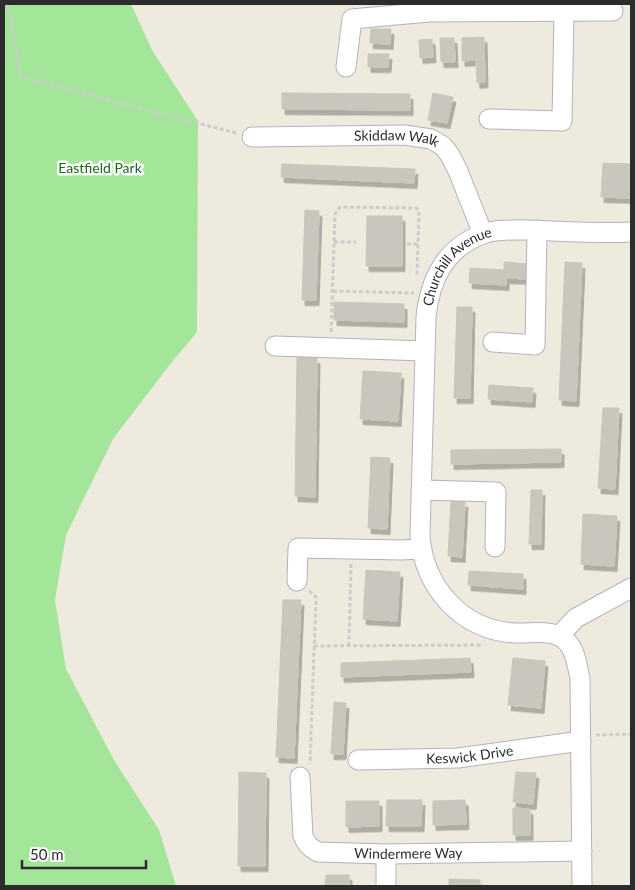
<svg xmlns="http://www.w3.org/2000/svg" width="635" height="890" viewBox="0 0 635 890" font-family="Lato,sans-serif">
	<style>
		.green { fill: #a3e599 }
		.building { fill: #c9c7bd; stroke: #c9c7b7; filter: url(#shadow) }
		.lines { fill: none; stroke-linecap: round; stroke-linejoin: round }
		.minor-casing { stroke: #b2b2bf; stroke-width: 21 }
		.path { stroke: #ccc; stroke-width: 3; stroke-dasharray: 4 2.5; stroke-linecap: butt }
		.minor { stroke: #fff; stroke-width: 19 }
		.labels { text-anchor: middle; stroke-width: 5; stroke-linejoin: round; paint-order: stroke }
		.street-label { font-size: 14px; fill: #2c2c2c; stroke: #fff }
		.park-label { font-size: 14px; fill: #196b19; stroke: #fff }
	</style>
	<defs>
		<filter id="shadow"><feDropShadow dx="3" dy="5.5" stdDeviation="0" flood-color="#0004"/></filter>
	</defs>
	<rect width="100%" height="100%" fill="#eeeade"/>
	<path class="green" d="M4 4H131L153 52 198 121 197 332 171 363 113 439 66 535 55 600 66 669 114 760 159 830 176 886H4Z"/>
	<g class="building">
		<path d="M371 29H391L390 44 370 43Z"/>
		<path d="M484 37 485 82 477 83 476 60 462 61V38Z"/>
		<path d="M440 38H454L455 62H441Z"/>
		<path d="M432 39 433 57 420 58 419 40Z"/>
		<path d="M368 54H389L388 67H368Z"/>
		<path d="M282 93 410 94V110L282 109Z"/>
		<path d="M433 93 453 97 447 123 428 120Z"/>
		<path d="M603 163 631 164V198L601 197Z"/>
		<path d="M282 164 415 169 414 183 281 177Z"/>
		<path d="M305 210 319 211 316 300H302Z"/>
		<path d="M367 216H402V266H366Z"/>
		<path d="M504 262 529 264 528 279 506 278V285L469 283 470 268 504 270Z"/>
		<path d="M565 262 582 263 576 401 559 400Z"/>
		<path d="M334 302 404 304V322L334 320Z"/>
		<path d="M457 307H472L470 398H454Z"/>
		<path d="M297 357 317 358 315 497 295 496Z"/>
		<path d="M363 371 401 373 398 421 360 419Z"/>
		<path d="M489 385 533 388 532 402 488 399Z"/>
		<path d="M603 408H619L615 489 598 488Z"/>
		<path d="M561 449V462L451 464V450Z"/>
		<path d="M371 457 390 458 387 529 368 528Z"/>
		<path d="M531 490H542L541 544H529Z"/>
		<path d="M451 501 465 502 462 557 448 556Z"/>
		<path d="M583 514 617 516 614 566 581 564Z"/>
		<path d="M366 570 400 572 397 621 363 619Z"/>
		<path d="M469 571 523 574V589L468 585Z"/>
		<path d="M283 600H301L294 758 276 757Z"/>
		<path d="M470 658 471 672 341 677V663Z"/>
		<path d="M513 658 545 661 541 708 508 705Z"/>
		<path d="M334 702 346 703 343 754H331Z"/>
		<path d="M239 772 266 773 265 866H238Z"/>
		<path d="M516 772 536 773 533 804 513 802Z"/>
		<path d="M387 800H422L421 826H386Z"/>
		<path d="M465 800 466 824 433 825V801Z"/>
		<path d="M346 801H379V826L346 827Z"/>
		<path d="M513 808 530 809V835H513Z"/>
		<path d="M326 875H349V886H325Z"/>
		<path d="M449 879 480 880V886H449Z"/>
	</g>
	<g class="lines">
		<defs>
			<g id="minor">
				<path d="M346 67 352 19 429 12 613 11"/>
				<path d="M489 119 562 121 564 12"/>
				<path id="s1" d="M252 137 405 135 431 139 443 146 450 155 458 171 483 234"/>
				<path d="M493 342 535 345 537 230"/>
				<path d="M275 346 425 351"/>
				<path d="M421 490 496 492 495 547"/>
				<path d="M297 581 298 548 401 550 421 549"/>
				<path d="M559 636 576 618 631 588"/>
				<path id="s2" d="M358 760 458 758 581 741"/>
				<path id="s3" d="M300 777 303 836C306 844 310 848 318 852L386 854 582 851"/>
				<path d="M386 854V886"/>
				<path id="s4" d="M582 886 580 678C577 666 576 651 567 642 555 628 532 634 516 633 462 631 424 587 420 536L426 317C430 279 445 248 483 234 497 229 513 230 528 230 562 231 597 234 631 232"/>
			</g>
		</defs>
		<use href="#minor" class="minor-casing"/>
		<g class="path">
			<path d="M8 4 21 77 236 133"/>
			<path d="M334 242H356"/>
			<path d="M407 244H418"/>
			<path d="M333 291 414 293"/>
			<path d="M331 332 335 214 340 207 416 208 419 210 417 277"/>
			<path d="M309 591 316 597 310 764"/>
			<path d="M314 646 483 645"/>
			<path d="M349 646 351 564"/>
			<path d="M596 735 631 734"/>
		</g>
		<use href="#minor" class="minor"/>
	</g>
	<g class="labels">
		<g class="street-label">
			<text dy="5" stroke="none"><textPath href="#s1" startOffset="145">Skiddaw Walk</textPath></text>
			<text dy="5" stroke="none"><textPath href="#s4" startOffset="732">Churchill Avenue</textPath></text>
			<text dy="5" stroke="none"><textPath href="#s2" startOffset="112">Keswick Drive</textPath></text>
			<text dy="5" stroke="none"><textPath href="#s3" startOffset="172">Windermere Way</textPath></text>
		</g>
		<g class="park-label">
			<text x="100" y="173">Eastfield Park</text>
		</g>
	</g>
	<rect width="635" height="890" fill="none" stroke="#2c2c2c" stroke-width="10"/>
	<path d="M22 860v8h124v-8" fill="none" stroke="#2c2c2c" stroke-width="2.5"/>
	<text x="30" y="860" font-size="15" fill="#2c2c2c" stroke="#ffffff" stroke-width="4" paint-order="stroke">50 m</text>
</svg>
